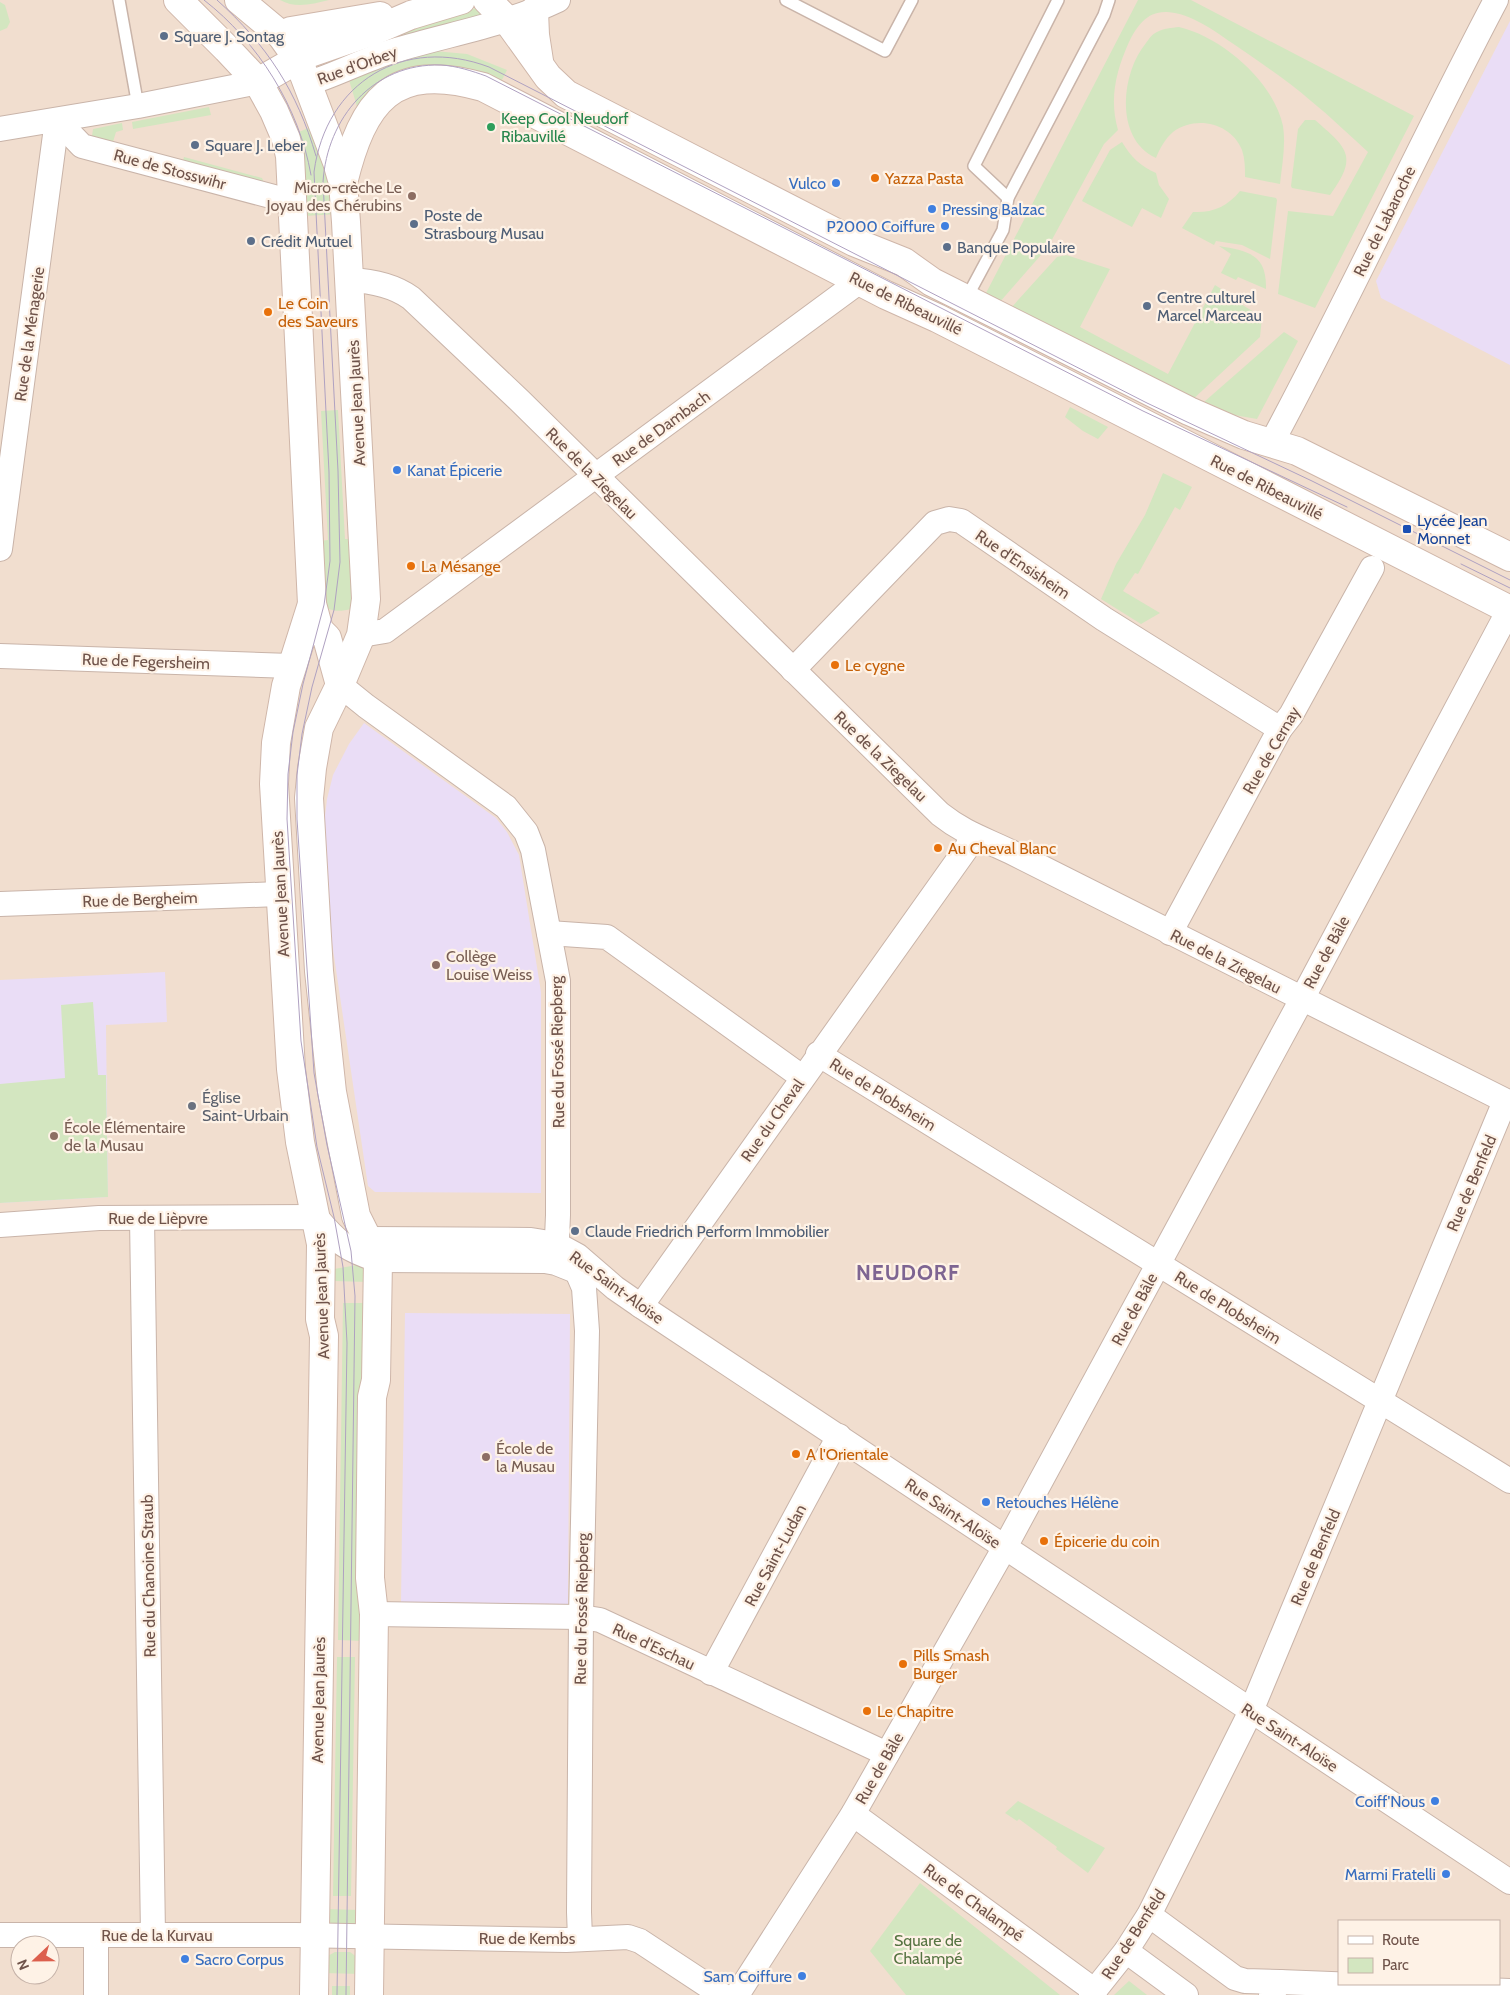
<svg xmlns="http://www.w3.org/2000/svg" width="1510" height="1995" viewBox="0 0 1510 1995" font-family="Cabin,sans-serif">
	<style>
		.residential { fill: #f1decf; fill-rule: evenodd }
		.education { fill: #eaddf6 }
		.green { fill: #d3e6c0 }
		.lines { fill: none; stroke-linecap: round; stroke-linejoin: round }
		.lane-casing { stroke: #c9b4a9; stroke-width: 14 }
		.street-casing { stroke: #c9b4a9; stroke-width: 26 }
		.secondary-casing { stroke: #cfb6a9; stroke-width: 30 }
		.lane { stroke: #fff; stroke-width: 11 }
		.street { stroke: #fff; stroke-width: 24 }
		.secondary { stroke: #fff; stroke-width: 28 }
		.tram { stroke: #afa1c1; stroke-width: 1 }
		.service-dot { fill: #5c6f8a; stroke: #fef2e6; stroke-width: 2 }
		.leisure-dot { fill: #2e9e5b; stroke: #fef2e6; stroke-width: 2 }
		.food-dot { fill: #e8710a; stroke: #fef2e6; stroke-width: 2 }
		.shop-dot { fill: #3f7fe0; stroke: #fef2e6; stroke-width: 2 }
		.education-dot { fill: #8d6e63; stroke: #fef2e6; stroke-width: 2 }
		.transit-dot { fill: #1a4fb4; stroke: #fef2e6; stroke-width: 2 }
		.worship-dot { fill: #6b7280; stroke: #fef2e6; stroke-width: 2 }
		.labels { text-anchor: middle; stroke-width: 4.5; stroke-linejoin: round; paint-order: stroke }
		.service-label { font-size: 16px; fill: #4e5e75; stroke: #fef2e6; text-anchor: start }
		.street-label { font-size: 16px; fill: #6f534a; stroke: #fef2e6 }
		.leisure-label { font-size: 16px; fill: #27864d; stroke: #fef2e6; text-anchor: start }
		.food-label { font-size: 16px; fill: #c56008; stroke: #fef2e6; text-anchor: start }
		.shop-label { font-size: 16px; fill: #366cbe; stroke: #fef2e6; text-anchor: end }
		.education-label { font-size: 16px; fill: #785e54; stroke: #fef2e6; text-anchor: start }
		.transit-label { font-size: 16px; fill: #164399; stroke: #fef2e6; text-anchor: start }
		.worship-label { font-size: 16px; fill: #5b616d; stroke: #fef2e6; text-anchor: start }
		.park-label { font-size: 16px; fill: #567442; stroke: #fef2e6 }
		.district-label { font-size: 21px; font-weight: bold; letter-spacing: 1px; fill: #7e6592; stroke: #fef2e6 }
	</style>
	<rect width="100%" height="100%" fill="#faede0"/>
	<path class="residential" d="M0 0H1510V1995H0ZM1339 1921H1499V1984H1339ZM20 1945H50V1975H20Z"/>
	<g class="education">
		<path d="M1510 21V365L1381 298 1376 281Z"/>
		<path d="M364 723 496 818 507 832 519 855 541 992V1193L375 1192 368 1186 330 929 324 825 327 799 333 775 349 744Z"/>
		<path d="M165 972 167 1022 106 1025 108 1197 0 1203V980Z"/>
		<path d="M405 1313 570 1314 568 1604 401 1602Z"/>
	</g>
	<g class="green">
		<path d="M280 0H329C312 4 296 9 280 0Z"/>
		<path d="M1138 0H1191L1414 116 1315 308 1278 294 1288 211 1333 216 1368 152C1349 135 1331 117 1311 101 1287 80 1261 63 1235 45 1216 32 1191 13 1167 12 1147 11 1137 26 1129 42 1116 71 1109 99 1118 130L1104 144 1048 247 999 303 985 295Z"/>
		<path d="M0 2 5 5 10 22 7 28 0 31Z"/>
		<path d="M479 7 488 14 338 60 336 54Z"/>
		<path d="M1179 27C1222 37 1274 82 1283 126 1286 145 1282 165 1280 184L1245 177C1245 168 1245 159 1242 150 1231 123 1196 115 1173 132 1165 139 1160 148 1156 158 1114 139 1121 73 1146 43 1149 39 1152 34 1157 32 1164 28 1171 28 1179 27Z"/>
		<path d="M434 51 467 54 507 70 498 88 447 73 359 113 349 80 373 66Z"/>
		<path d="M209 107 211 115 133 129 132 122Z"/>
		<path d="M1305 120H1315C1347 148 1359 156 1330 195L1292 188 1291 186 1298 129Z"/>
		<path d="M122 123 123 130 116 132 112 145 94 139 92 136 93 129Z"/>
		<path d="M313 126 338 214 304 216 299 132Z"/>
		<path d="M1122 142C1131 157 1140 166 1156 173L1159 185 1169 199 1161 218 1142 208 1132 227 1082 201 1110 150Z"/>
		<path d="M184 157 262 178 266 187 182 164Z"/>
		<path d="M1240 191 1276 198 1277 200 1270 259 1242 245 1216 241 1214 245 1182 228 1193 212C1212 213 1227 207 1240 191Z"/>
		<path d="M1219 246C1248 251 1267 254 1266 289L1238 277 1236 280 1221 273 1231 254Z"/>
		<path d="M1066 255 1110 269 1080 327 1168 374 1215 285 1229 294 1228 296 1262 317 1260 337 1190 402 1010 309 1057 257Z"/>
		<path d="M1284 332 1298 341 1257 419 1234 415 1204 402Z"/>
		<path d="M1070 407 1108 427 1098 439 1083 431 1065 417Z"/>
		<path d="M338 410 345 539H354L357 600 351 609C342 611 331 613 324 605L319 541 328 540 321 411Z"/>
		<path d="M1163 473 1192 487 1180 510 1175 507 1138 574 1135 573 1123 591 1160 613 1141 624 1101 599 1116 564 1145 515Z"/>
		<path d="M93 1002 98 1075H106L108 1197 0 1203V1084L65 1078 61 1005Z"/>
		<path d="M357 1265 365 1268 368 1282 334 1281V1269Z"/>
		<path d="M343 1303H368L364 1641 338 1640Z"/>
		<path d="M337 1657H355L351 1896H333Z"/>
		<path d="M1018 1801 1105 1848 1088 1873 1056 1849 1057 1847 1019 1819 1017 1821 1005 1813Z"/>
		<path d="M920 1883 1060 1995H906L870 1951Z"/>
		<path d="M324 1909 361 1910 358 1921 354 1925 331 1924Z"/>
		<path d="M335 1952H350L358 1958 361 1974 323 1973 326 1957Z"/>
		<path d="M1129 1981 1147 1995H1114Z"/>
		<rect x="332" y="1986" width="18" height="9"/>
	</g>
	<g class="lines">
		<defs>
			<g id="lane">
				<path d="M119 0 138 106"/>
				<path d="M786 0 885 51 912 0"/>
				<path d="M1008 198 974 166 1058 0"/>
				<path d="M966 299 1003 230 1008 198 1104 15 1109 0"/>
			</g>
			<g id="street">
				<path d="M306 84C336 75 363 60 393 51 448 34 506 25 558 0"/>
				<path d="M57 120 82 146 293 202"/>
				<path d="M0 129 138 106 258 82"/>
				<path d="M350 280C372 281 393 285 411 298L519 400 940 814C964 833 984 839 1011 852L1510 1103"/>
				<path d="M1272 442C1350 297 1419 146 1496 0"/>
				<path d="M0 549 57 120"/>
				<path d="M361 635 385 631 860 281"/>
				<path d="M0 656 291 666"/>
				<path d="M793 670 935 523 949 519 961 521 1104 619 1280 729"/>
				<path d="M340 685 366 706 506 807 526 832 533 850 558 981V1215L556 1261"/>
				<path d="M0 904 279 894"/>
				<path d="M549 933 607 937 802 1077"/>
				<path d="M1170 933 1280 729 1291 715 1372 568"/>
				<path d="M818 1054 1510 1481"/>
				<path d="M142 1218 153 1935"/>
				<path d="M0 1225 99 1218 316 1217C337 1242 346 1250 378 1260L545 1261 556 1263 571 1269"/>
				<path d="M368 1239 531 1240 556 1244 578 1256 615 1288 641 1306 1510 1882"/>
				<path d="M578 1274 584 1288 587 1331 581 1617 579 1912 580 1938"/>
				<path d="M641 1306 966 849 973 835"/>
				<path d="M374 1614 581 1617 600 1620 887 1754"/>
				<path d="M711 1673 839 1436"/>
				<path d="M853 1814 1095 1991"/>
				<path d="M1149 1915 1235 1978 1245 1981 1280 1982 1271 1995"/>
				<path d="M0 1935H296L566 1940 628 1937 640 1941 722 1995"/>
				<path d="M1126 1951 1186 1995"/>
				<path d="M1280 1982 1510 1991"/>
				<path d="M96 1995V1935"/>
				<path d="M737 1995 853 1814 1005 1547 1302 999 1509 610"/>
				<path d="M1091 1995 1126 1951 1149 1915 1251 1711 1505 1101"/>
			</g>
			<g id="secondary">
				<path d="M178 0 227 49 258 82 274 111 286 139 290 156 312 604 319 630 327 638 340 685"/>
				<path d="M239 0 281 35 298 59 337 162 343 183 346 222 366 599 361 635 340 685 319 728 312 768 309 798 319 971 332 1092 356 1216 378 1260 376 1380 372 1397 370 1578 374 1614 369 1995"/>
				<path d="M487 0 507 20 548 77 566 94 854 242 904 262 932 282 1189 411 1244 435 1297 451 1510 557"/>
				<path d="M534 11 535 35 539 61"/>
				<path d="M281 35 291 31 380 16"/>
				<path d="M258 82 307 54 376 30 411 15 461 0"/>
				<path d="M343 183C363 101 392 61 483 87L886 295 937 318 1510 610"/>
				<path d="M312 604 286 686 276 743 274 784 291 1069 300 1142 321 1244 320 1319 324 1336 314 1995"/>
			</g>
		</defs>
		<use href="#lane" class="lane-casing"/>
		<use href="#street" class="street-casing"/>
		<use href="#secondary" class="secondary-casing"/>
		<use href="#lane" class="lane"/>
		<use href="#street" class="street"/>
		<use href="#secondary" class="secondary"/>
		<g class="tram">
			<path d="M204 0C258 42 299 107 311 175"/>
			<path d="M217 0C267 45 297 91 316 156"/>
			<path d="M1461 564 1510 588"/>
			<path d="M337 1995 347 1343 343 1267 334 1217 317 1147 301 1041 287 819 288 774 293 732 303 684 324 605 330 561 329 472 314 172C326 82 404 35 489 67L1147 403 1312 481 1510 580"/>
			<path d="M346 1995 355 1296 351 1251 327 1145 314 1073 297 819V775L302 734 312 687 334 610 340 562 338 471 323 182C327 118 373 63 441 65 457 66 472 71 486 76L1143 411 1347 507"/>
		</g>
	</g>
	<g class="service-dot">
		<circle cx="164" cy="36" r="5"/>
		<circle cx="195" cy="145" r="5"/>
		<circle cx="414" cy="224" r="5"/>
		<circle cx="251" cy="241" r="5"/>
		<circle cx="947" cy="247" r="5"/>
		<circle cx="1147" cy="306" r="5"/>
		<circle cx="575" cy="1231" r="5"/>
	</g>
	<circle class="leisure-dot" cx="491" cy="127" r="5"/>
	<g class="food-dot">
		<circle cx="875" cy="178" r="5"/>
		<circle cx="268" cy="312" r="5"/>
		<circle cx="411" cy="566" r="5"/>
		<circle cx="835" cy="665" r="5"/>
		<circle cx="938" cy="848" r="5"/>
		<circle cx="796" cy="1454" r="5"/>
		<circle cx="1044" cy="1541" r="5"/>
		<circle cx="903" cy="1664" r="5"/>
		<circle cx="867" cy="1711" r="5"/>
	</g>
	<g class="shop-dot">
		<circle cx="836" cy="183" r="5"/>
		<circle cx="932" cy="209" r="5"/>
		<circle cx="945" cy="226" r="5"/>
		<circle cx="397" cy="470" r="5"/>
		<circle cx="986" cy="1502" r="5"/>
		<circle cx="1435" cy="1801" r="5"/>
		<circle cx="1446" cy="1874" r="5"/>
		<circle cx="185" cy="1959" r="5"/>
		<circle cx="802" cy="1976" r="5"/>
	</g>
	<g class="education-dot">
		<circle cx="412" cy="196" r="5"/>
		<circle cx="436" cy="965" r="5"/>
		<circle cx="54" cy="1136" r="5"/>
		<circle cx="486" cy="1457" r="5"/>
	</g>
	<rect class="transit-dot" x="1402" y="524" width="10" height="10" rx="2.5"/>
	<circle class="worship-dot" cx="192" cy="1106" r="5"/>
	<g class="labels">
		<g class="service-label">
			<text x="174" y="42">Square J. Sontag</text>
			<text x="205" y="151">Square J. Leber</text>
			<text x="424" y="221">Poste de<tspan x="424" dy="18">Strasbourg Musau</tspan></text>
			<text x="261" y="247">Crédit Mutuel</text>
			<text x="957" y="253">Banque Populaire</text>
			<text x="1157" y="303">Centre culturel<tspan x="1157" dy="18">Marcel Marceau</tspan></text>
			<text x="585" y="1237">Claude Friedrich Perform Immobilier</text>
		</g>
		<g class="street-label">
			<text transform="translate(357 65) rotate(-20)" y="6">Rue d'Orbey</text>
			<text transform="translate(170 169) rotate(15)" y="6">Rue de Stosswihr</text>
			<text transform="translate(1384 221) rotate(-64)" y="6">Rue de Labaroche</text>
			<text transform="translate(906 303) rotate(26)" y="6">Rue de Ribeauvillé</text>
			<text transform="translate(29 334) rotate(-82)" y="6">Rue de la Ménagerie</text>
			<text transform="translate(356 403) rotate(-93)" y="6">Avenue Jean Jaurès</text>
			<text transform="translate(661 428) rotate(-36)" y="6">Rue de Dambach</text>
			<text transform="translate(592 473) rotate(45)" y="6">Rue de la Ziegelau</text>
			<text transform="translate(1267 487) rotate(27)" y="6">Rue de Ribeauvillé</text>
			<text transform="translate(1023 564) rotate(34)" y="6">Rue d'Ensisheim</text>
			<text transform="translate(146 661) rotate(2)" y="6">Rue de Fegersheim</text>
			<text transform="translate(1271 750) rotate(-60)" y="6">Rue de Cernay</text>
			<text transform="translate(881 756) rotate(44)" y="6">Rue de la Ziegelau</text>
			<text transform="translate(280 894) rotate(-93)" y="6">Avenue Jean Jaurès</text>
			<text transform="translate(140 899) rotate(-2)" y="6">Rue de Bergheim</text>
			<text transform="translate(1326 952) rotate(-62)" y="6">Rue de Bâle</text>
			<text transform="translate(1226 961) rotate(27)" y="6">Rue de la Ziegelau</text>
			<text transform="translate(557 1052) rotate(-91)" y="6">Rue du Fossé Riepberg</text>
			<text transform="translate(883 1094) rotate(32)" y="6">Rue de Plobsheim</text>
			<text transform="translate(772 1120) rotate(-55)" y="6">Rue du Cheval</text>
			<text transform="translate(1471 1183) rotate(-67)" y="6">Rue de Benfeld</text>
			<text x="158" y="1224">Rue de Lièpvre</text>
			<text transform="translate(617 1287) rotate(36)" y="6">Rue Saint-Aloïse</text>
			<text transform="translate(321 1296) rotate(-92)" y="6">Avenue Jean Jaurès</text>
			<text transform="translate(1228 1307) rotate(32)" y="6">Rue de Plobsheim</text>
			<text transform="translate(1134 1309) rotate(-62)" y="6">Rue de Bâle</text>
			<text transform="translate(953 1513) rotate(34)" y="6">Rue Saint-Aloïse</text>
			<text transform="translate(775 1555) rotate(-62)" y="6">Rue Saint-Ludan</text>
			<text transform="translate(1315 1557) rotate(-67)" y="6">Rue de Benfeld</text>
			<text transform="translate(148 1576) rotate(-91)" y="6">Rue du Chanoine Straub</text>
			<text transform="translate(581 1609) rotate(-89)" y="6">Rue du Fossé Riepberg</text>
			<text transform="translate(654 1646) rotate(25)" y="6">Rue d'Eschau</text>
			<text transform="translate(318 1700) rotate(-89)" y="6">Avenue Jean Jaurès</text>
			<text transform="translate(1290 1737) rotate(33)" y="6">Rue Saint-Aloïse</text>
			<text transform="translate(879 1768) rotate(-60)" y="6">Rue de Bâle</text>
			<text transform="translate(974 1902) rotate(36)" y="6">Rue de Chalampé</text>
			<text transform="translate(1133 1934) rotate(-57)" y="6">Rue de Benfeld</text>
			<text x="157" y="1941">Rue de la Kurvau</text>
			<text x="527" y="1944">Rue de Kembs</text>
		</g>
		<g class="leisure-label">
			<text x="501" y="124">Keep Cool Neudorf<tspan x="501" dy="18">Ribauvillé</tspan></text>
		</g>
		<g class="food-label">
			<text x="885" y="184">Yazza Pasta</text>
			<text x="278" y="309">Le Coin<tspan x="278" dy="18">des Saveurs</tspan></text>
			<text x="421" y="572">La Mésange</text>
			<text x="845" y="671">Le cygne</text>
			<text x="948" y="854">Au Cheval Blanc</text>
			<text x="806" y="1460">A l'Orientale</text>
			<text x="1054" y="1547">Épicerie du coin</text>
			<text x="913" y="1661">Pills Smash<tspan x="913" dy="18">Burger</tspan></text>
			<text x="877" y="1717">Le Chapitre</text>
		</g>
		<g class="shop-label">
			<text x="826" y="189">Vulco</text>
			<text x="942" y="215" text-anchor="start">Pressing Balzac</text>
			<text x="935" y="232">P2000 Coiffure</text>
			<text x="407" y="476" text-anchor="start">Kanat Épicerie</text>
			<text x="996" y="1508" text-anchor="start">Retouches Hélène</text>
			<text x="1425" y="1807">Coiff'Nous</text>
			<text x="1436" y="1880">Marmi Fratelli</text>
			<text x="195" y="1965" text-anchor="start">Sacro Corpus</text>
			<text x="792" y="1982">Sam Coiffure</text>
		</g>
		<g class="education-label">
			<text x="402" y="193" text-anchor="end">Micro-crèche Le<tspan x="402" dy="18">Joyau des Chérubins</tspan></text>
			<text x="446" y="962">Collège<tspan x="446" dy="18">Louise Weiss</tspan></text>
			<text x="64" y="1133">École Élémentaire<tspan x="64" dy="18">de la Musau</tspan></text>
			<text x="496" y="1454">École de<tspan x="496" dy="18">la Musau</tspan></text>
		</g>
		<g class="transit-label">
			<text x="1417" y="526">Lycée Jean<tspan x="1417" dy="18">Monnet</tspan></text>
		</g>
		<g class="worship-label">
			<text x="202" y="1103">Église<tspan x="202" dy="18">Saint-Urbain</tspan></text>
		</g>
		<g class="park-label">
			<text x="928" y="1946">Square de<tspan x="928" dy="18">Chalampé</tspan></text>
		</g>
		<g class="district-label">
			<text x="908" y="1280">NEUDORF</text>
		</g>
	</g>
	<rect x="1338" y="1920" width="162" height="65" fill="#fef2e6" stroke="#c5b2a8"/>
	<rect x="1348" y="1936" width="25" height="8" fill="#ffffff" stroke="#c5b2a8"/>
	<text x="1382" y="1945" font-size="15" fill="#6f534a">Route</text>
	<rect x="1348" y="1958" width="25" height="15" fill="#d3e6c0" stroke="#c5b2a8"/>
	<text x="1382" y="1970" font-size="15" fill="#6f534a">Parc</text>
	<g transform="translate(35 1960) rotate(248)"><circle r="24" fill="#fef2e6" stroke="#c5b2a8"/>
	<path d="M0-4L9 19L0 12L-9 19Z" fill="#dc5f4d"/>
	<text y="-8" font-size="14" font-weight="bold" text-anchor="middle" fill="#6f534a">N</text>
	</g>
</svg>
